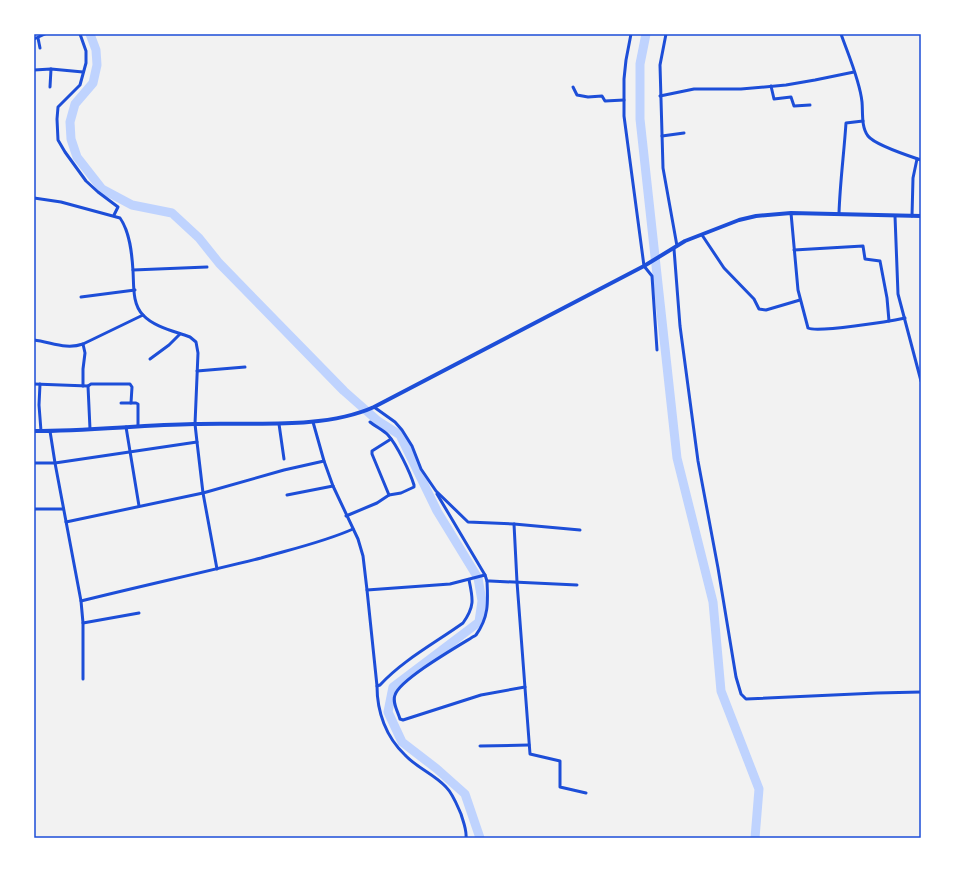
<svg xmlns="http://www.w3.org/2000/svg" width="955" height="872" viewBox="0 0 955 872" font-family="'Archivo Narrow',sans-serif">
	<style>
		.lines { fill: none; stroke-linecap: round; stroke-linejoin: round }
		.river { stroke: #bfd3fe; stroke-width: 9 }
		.minor { stroke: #1d4ed8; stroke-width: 3 }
		.tertiary { stroke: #1d4ed8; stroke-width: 4 }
		.neatline { fill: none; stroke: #1d4ed8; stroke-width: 1.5 }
	</style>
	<rect width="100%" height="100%" fill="#f2f2f2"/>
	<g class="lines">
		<g class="river">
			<path d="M90 34 96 50 97 65 93 83 75 104 70 122 71 139 77 157 102 189 132 205 172 213 199 238 219 263 344 391 378 421 400 435 437 511 478 578 482 601 479 622 393 687 388 712 402 742 437 769 465 794 480 838"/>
			<path d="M646 34 640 64V119L677 458 713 602 721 691 759 789 755 838"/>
		</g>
		<g class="minor">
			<path d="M80 34 86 51V63L80 85 58 107 57 119 58 140 65 152 86 181 98 192 118 207 114 215"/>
			<path d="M631 34 626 60 624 79V116L644 266 652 276 657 350"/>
			<path d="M666 34 660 65 663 168 677 246"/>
			<path d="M841 34C848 54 860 81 862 102 863 112 861 127 868 136 875 145 909 156 921 160"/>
			<path d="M38 38 40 48"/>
			<path d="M34 39 45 34"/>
			<path d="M34 70 51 69 83 72"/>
			<path d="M771 86 774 99 791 97 794 106 810 105"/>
			<path d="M50 87 51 69"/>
			<path d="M573 87 577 95 588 97 602 96 605 101 624 100"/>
			<path d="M660 96 694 89H741L786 85 815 80 854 72"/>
			<path d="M662 136 684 133"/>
			<path d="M34 198 61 202 120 218C130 232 132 254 133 271 134 285 132 304 143 315 154 327 174 331 190 337L196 342 198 353 195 424 197 442 55 463H34"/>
			<path d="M791 213 798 290 808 328C817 333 891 321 905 318"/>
			<path d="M839 213C840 183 844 153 846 123L863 121"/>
			<path d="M895 216 898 294 921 381"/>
			<path d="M912 216 913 178 917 159"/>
			<path d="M702 235 724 268 754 299 759 309 766 310 800 300"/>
			<path d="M674 249 680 326 698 461 718 568 736 677 741 694 746 699 877 693 921 692"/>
			<path d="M794 250 863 246 865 259 880 261 887 298 889 321"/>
			<path d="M133 270 207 267"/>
			<path d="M81 297 135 290"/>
			<path d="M34 340C51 342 66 350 83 344L143 315"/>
			<path d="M150 359 169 345 180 334"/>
			<path d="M197 371 245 367"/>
			<path d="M34 384 88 386 90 429"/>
			<path d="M40 384 39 405 41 431"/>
			<path d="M83 386V369L85 353 83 344"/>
			<path d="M88 386 91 384H130L132 387 131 403"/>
			<path d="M121 403H136L138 404V426"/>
			<path d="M374 407 395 422 402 430 412 446 421 469 436 491 468 522 514 524 580 530"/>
			<path d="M313 422 324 461 333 486 358 539 363 556 367 590 377 686 380 685C403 660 435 643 463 623 475 606 473 599 469 580"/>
			<path d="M279 424 284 459"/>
			<path d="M126 427 139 506"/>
			<path d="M50 431 55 463 81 601 83 623V679"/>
			<path d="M197 442 203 493 217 569"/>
			<path d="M437 494 485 575"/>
			<path d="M287 495 333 486"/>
			<path d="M389 495 372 454V451L391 439"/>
			<path d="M34 509H63"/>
			<path d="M346 516 377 503 389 495 401 493 414 487V485C410 472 397 445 388 435 383 430 376 427 370 422"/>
			<path d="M66 522 203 493 284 470 324 461"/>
			<path d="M514 524 517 582 530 754 560 761V787L586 793"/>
			<path d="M487 581C488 602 489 617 476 635 460 645 400 679 395 695 392 702 398 712 400 719L403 720 481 695 525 687"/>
			<path d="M367 590 450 584 485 575 487 581H490L577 585"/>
			<path d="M81 601C141 586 201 573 261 558 292 549 324 542 353 529"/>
			<path d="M83 623 139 613"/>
			<path d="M377 686C377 712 386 737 405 755 417 768 434 774 446 787 453 794 457 805 461 814 463 821 467 830 466 838"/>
			<path d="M480 746 529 745"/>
		</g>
		<path class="tertiary" d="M34 431C88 431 141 425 194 424 250 422 323 430 374 407L644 266 685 241 739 220 756 216 791 213 921 216"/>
	</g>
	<rect width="955" height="872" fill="none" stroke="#ffffff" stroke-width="70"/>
	<rect x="35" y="35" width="885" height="802" class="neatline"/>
</svg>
